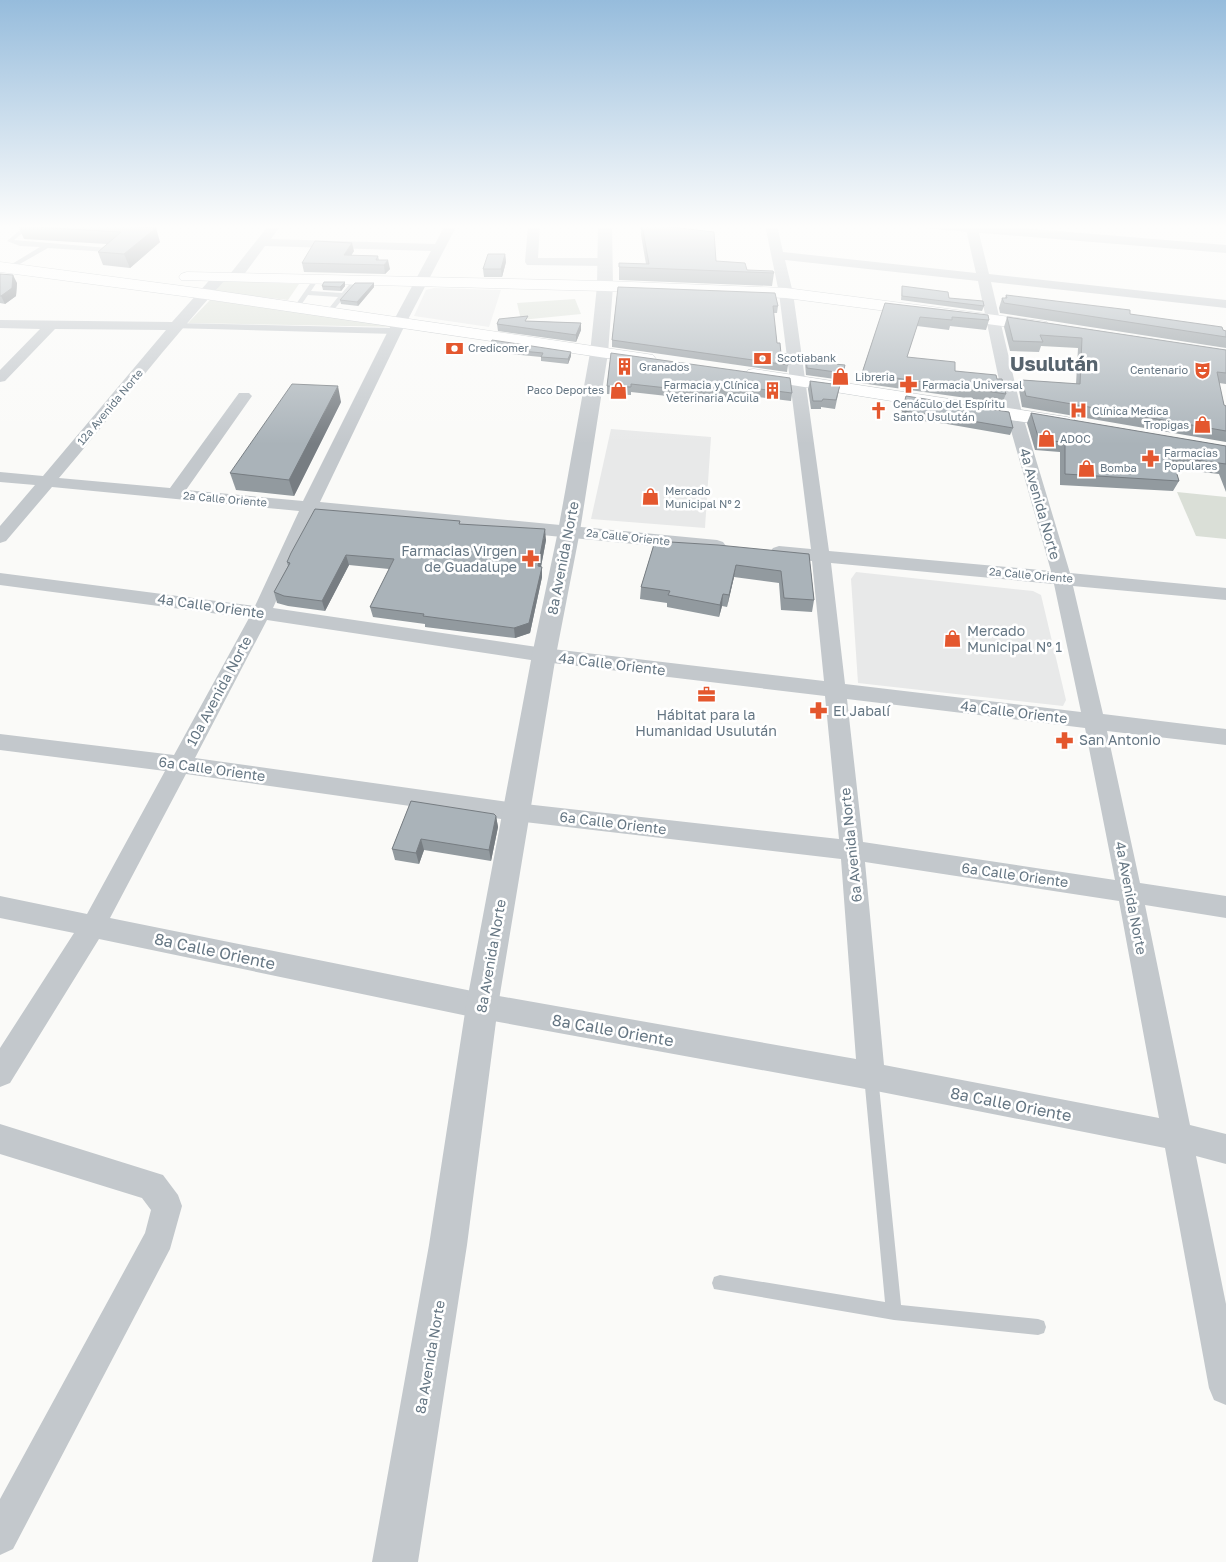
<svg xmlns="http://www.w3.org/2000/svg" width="1226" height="1562" viewBox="0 0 1226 1562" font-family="'Golos Text',sans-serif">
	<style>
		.built { fill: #e8e9e9 }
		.green { fill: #dadfd7 }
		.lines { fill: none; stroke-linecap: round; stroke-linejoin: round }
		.primary-casing { stroke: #b5babe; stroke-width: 1 }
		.service { fill: #c3c8cc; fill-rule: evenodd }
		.pedestrian { fill: #c3c8cc; fill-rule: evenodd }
		.minor { fill: #c3c8cc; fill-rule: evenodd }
		.tertiary { fill: #c3c8cc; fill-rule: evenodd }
		.primary { fill: #fff; fill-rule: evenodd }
		.wall { fill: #929a9f }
		.shaded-wall { fill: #777d82 }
		.building { fill: #aab3b9; stroke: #777d82 }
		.labels { text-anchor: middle; stroke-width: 5; stroke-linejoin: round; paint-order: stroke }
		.far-poi-label { font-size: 11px; fill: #657683; stroke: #fff; text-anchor: start }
		.far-street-label { font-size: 11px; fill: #657683; stroke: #fff }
		.street-label { font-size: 14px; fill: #657683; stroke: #fff }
		.poi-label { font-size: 14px; fill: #657683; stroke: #fff; text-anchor: start }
		.near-street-label { font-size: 16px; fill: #657683; stroke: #fff }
		.far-town-label { font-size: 20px; font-weight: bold; fill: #57646e; stroke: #fff }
	</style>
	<rect width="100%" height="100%" fill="#fafaf8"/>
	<g class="built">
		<path d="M434 288 501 290 489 327 414 316 426 290Z"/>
		<path d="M611 429 711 437 705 528 591 519Z"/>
		<path d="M856 572 1033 591 1041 595 1066 700 1063 706 858 683 851 579Z"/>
	</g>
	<g class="green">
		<path d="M223 280 299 284 288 300 215 292Z"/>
		<path d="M575 299 581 314 521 320 517 303Z"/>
		<path d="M210 300 398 327 188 323Z"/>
		<path d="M1177 492 1226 497V539L1196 536Z"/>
	</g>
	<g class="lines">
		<defs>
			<g id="primary">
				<path d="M0 262 205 289 647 354 653 355 656 359 653 363 647 364 205 299 0 272Z"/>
				<path d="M187 272 605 281 786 288 1041 321 1047 322 1049 326 1047 330 1041 331 786 298 605 291 181 280 179 277 181 274Z"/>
				<path d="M754 369 1067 417 1074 419 1077 423 1074 427 1067 429 748 378 745 374 748 370Z"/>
			</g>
		</defs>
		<use href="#primary" class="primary-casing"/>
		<g class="service">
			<path d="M26 225 31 226 14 240 108 248 111 250 108 252 48 248 11 269H7V267L40 247 20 246 7 241Z"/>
			<path d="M314 278 319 279 311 291 342 293 354 279 359 280 331 313 326 312 338 297 308 295 299 308H295L294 307Z"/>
			<path d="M871 1069 876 1071 878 1076 901 1305 1038 1319 1044 1321 1046 1327 1044 1333 1038 1335 894 1320 714 1289 712 1283 714 1277 720 1275 885 1302 864 1076 866 1071Z"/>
		</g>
		<path class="pedestrian" d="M176 323 395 328 400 331 395 334 172 328V324Z"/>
		<g class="minor">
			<path d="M269 225H281L271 239 435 244 445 225H457L402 331 320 502 717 540 723 542 726 546 723 550 717 552 315 513 273 608 544 648 824 681 812 561 773 556 770 552 773 548 779 546 811 549 779 293 765 225H777L783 252 976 273 965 225H977L989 274 1226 300V308L991 282 1022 413 1070 573 1226 588V600L1073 586 1103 714 1226 729V745L1107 731 1140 883 1226 896V918L1145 905 1190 1125 1226 1134V1164L1196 1156 1226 1304V1405L1214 1400 1209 1388 1165 1148 871 1090 482 1019 99 939 10 1083 0 1087V1048L74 933 0 918V896L87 914 165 771 0 750V734L174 755 249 618 0 585V573L255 606 299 511 52 487 6 541 0 543V526L35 485 0 482V472L43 476 166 330 55 329 5 381 0 382V370L40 329 0 328V320L172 322 215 274H225L226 277 225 280C167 344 115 412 59 478L170 488 239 393H249L252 396 186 490 303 501 388 331 431 251 265 246 240 280H230L229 277 230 274ZM785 260 978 281 1006 413 1051 571 829 551 793 293ZM831 563 1054 584 1081 712 845 684ZM267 620 544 662 825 696 839 839 516 803 195 758ZM847 699 1085 728 1115 880 863 842ZM186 774 516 821 841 859 856 1059 482 993 110 918ZM865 862 1119 901 1159 1118 884 1065Z"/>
			<path d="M528 225H540L538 258H605L611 262 605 266 527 265 525 262Z"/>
			<path d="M0 1124 163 1175 178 1195 182 1206 170 1249 13 1549 0 1555V1499L145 1233 151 1210 142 1198 0 1154Z"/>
		</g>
		<g class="tertiary">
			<path d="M598 225H612L613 286 608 353 580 531 556 655 498 1006 467 1245 418 1562H372L429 1245 466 1006 532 655 558 531 590 353 597 286Z"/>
			<path d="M926 225H985L1226 245V253L933 229 928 228Z"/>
		</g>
		<use href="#primary" class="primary"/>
	</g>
	<g class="wall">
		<path d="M641 225 716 261 747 270 774 273 772 286 619 280V267L646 264 641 235Z"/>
		<path d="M18 226 146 228 160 242 130 268 103 265 98 252 107 244 24 239Z"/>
		<path d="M354 251 351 255 378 256 379 260 390 269 385 274 304 272 302 263Z"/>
		<path d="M505 254 506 262 502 277H484L483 269Z"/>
		<path d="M0 274 17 283 16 296 5 304 0 303Z"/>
		<path d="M374 283V287L358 306 341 304 340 300Z"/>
		<path d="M322 286H345L341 291 323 290Z"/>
		<path d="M902 286 949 298 984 306 982 311 901 300Z"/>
		<path d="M618 287 778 306 777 313H773L777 343 781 354 788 365 787 372 612 347V340Z"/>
		<path d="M1006 295 1130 314 1226 331V348L1000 313 999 308 1002 298H1005Z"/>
		<path d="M885 303 989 320 986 330 950 326 949 330 917 326 907 357 955 371 997 379 1006 394 1002 403 860 383 862 373Z"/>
		<path d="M1007 317 1226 350V384L1219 383 1224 405 1226 406V442L1022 407 1019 390 1022 380 1076 384 1078 348 1041 346 1039 352 1010 351 1004 327Z"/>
		<path d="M528 321 581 323V330L576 342 498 331 497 324Z"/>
		<path d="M489 348 571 352V356L568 364 541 361V357L489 352Z"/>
		<path d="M611 353 792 393 791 401 742 395 741 399 686 393 685 398 631 392V395L607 394V386Z"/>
		<path d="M806 356 834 364 845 365 842 380 806 375 805 363Z"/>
		<path d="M810 381 840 385 835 409 821 407V409H811L808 389Z"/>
		<path d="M906 396 1013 428 1010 435 947 424 900 418Z"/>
		<path d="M341 402 294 496 236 490 230 473Z"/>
		<path d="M1031 413 1226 446V492L1219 474 1176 469 1179 481 1173 491 1060 485V452L1035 450 1027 423Z"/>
		<path d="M461 524 546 540 541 567H542V577L530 633 515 638 425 627V624L373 617 370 607 389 569 349 565 325 611 288 606 277 603 274 592 288 566 287 562Z"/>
		<path d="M655 541 809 554 814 600 812 612 781 610 779 583 734 577 727 607 722 606 719 617 667 607V603L640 599 641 587Z"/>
		<path d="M411 801 496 816 498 827 491 861 424 850 419 864 395 860 392 849Z"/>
	</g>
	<g class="shaded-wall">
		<path d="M130 225H149L133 240 128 226Z"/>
		<path d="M156 228 160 242 130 268 124 254Z"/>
		<path d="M352 243 354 251 346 264 344 255Z"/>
		<path d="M505 254 506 262 502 277 501 269Z"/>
		<path d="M388 260 390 269 385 274 384 265Z"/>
		<path d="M13 275 17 283 16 296 5 304 1 296Z"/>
		<path d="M345 282V286L341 291 340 287Z"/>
		<path d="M374 283V287L358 306 357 302Z"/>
		<path d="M581 323V330L576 342V335Z"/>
		<path d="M571 352V356L568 364V359Z"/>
		<path d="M338 386 341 402 294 496 289 480Z"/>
		<path d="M545 529 546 540 539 577 538 566Z"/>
		<path d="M346 555 349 565 325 611 322 601Z"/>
		<path d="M736 565 734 577 727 607 729 595Z"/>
		<path d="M542 567V577L530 633 515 638 514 628Z"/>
		<path d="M723 594 722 606 719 617 720 605Z"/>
		<path d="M496 816 498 827 491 861 489 850Z"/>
		<path d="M421 839 424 850 419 864 416 853Z"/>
	</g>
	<g class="building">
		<path d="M19 225H130L128 226 156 228 124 254 98 252 121 232 18 226Z"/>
		<path d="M642 225H654L714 232 716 261 745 263 747 270 773 271 774 273 619 267V263L649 264Z"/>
		<path d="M315 241 352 243 344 255 378 256 376 260H388L384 265 302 263Z"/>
		<path d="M488 254H505L501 269H483Z"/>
		<path d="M0 274 13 275 12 288 1 296H0Z"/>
		<path d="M324 282H345L340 287 322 286Z"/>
		<path d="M355 283H374L357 302 340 300Z"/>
		<path d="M902 286 948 292 949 298 983 301 984 306 902 296Z"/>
		<path d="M618 287 775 293 778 306H773L777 343H780L781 354H787L788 365 612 340Z"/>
		<path d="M1006 295 1130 310V314L1222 327 1223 330 1226 331V337L1004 303 1002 298H1007Z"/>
		<path d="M885 303 988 315 989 320 952 317V320L920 317 907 357 955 362V371L996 375 997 379H1002L1006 394 862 373Z"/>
		<path d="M528 316 525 321 581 323 576 335 497 324 499 319Z"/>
		<path d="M1007 317 1226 350V373L1217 372 1224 405 1226 406V431L1026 396 1022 380 1080 384 1082 338 1040 335 1043 342 1013 341Z"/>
		<path d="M492 340 571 352 568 359 541 357 543 353 489 348Z"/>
		<path d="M611 353 790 378 792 393 743 387 742 391 687 385 685 390 631 384V387L607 386Z"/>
		<path d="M806 356 833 359 834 364 845 365 843 373 807 368Z"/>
		<path d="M810 381 840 385 836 400 823 399 822 401H813Z"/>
		<path d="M292 384 338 386 289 480 230 473Z"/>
		<path d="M906 396 1009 412 1013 428 949 417 902 411Z"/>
		<path d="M1031 413 1226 446V464L1172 457 1179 481 1065 474V442L1039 440Z"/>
		<path d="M315 509 460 521 459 524 545 529 538 566 542 567 529 623 514 628 423 616 424 614 370 607 394 559 346 555 322 601 284 596 274 592 290 563 287 562 291 553Z"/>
		<path d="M655 541 718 545 809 554 814 600 784 598 781 571 736 565 729 595 723 594 720 605 668 595 670 591 641 587Z"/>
		<path d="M411 801 494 814 496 816 489 850 421 839 416 853 392 849Z"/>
	</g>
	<linearGradient id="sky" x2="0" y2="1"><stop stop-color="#96bcdc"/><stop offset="0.51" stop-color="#fdfdfc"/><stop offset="1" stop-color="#fdfdfc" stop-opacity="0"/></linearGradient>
	<rect width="1226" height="444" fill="url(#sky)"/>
	<defs>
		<symbol id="bank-bare" viewBox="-9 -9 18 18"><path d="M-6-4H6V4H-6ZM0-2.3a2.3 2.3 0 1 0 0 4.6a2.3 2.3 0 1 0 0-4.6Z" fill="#e4572e" stroke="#fff" stroke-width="2.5" paint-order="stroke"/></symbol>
		<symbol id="building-bare" viewBox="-9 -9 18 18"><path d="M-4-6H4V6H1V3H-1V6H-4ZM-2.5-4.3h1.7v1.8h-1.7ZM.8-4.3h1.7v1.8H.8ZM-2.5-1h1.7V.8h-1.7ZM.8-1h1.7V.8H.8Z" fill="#e4572e" stroke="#fff" stroke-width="2.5" paint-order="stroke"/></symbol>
		<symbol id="theatre-bare" viewBox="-9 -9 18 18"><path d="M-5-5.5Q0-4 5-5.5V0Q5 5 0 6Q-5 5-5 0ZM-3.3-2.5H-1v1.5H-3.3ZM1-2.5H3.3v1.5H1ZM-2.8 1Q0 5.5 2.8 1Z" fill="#e4572e" stroke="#fff" stroke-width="2.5" paint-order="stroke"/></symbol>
		<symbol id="shop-bare" viewBox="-9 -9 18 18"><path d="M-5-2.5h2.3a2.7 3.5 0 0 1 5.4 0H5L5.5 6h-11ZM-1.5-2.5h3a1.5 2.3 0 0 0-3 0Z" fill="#e4572e" stroke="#fff" stroke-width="2.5" paint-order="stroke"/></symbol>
		<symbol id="pharmacy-bare" viewBox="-9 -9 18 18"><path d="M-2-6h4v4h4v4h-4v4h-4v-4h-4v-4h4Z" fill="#e4572e" stroke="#fff" stroke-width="2.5" paint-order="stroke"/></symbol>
		<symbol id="church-bare" viewBox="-9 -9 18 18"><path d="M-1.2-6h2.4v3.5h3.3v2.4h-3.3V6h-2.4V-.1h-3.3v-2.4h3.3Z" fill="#e4572e" stroke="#fff" stroke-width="2.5" paint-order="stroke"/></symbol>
		<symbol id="hospital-bare" viewBox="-9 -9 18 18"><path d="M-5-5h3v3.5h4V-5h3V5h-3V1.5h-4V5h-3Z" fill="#e4572e" stroke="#fff" stroke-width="2.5" paint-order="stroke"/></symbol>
		<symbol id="office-bare" viewBox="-9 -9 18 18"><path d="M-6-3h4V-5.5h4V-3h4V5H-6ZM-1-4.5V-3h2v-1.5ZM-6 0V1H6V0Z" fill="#e4572e" stroke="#fff" stroke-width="2.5" paint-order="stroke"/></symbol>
	</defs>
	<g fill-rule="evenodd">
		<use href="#bank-bare" x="442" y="336" width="25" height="25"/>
		<use href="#bank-bare" x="750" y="346" width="25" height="25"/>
		<use href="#building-bare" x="612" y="354" width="25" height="25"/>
		<use href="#theatre-bare" x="1190" y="358" width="25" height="25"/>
		<use href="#shop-bare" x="828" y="364" width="25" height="25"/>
		<use href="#pharmacy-bare" x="896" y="372" width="25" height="25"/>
		<use href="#shop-bare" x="606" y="378" width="25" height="25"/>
		<use href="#building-bare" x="760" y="378" width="25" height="25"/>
		<use href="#church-bare" x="866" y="398" width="25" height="25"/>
		<use href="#hospital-bare" x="1066" y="398" width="25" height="25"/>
		<use href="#shop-bare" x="1190" y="412" width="25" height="25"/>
		<use href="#shop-bare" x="1034" y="426" width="25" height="25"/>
		<use href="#pharmacy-bare" x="1138" y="446" width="25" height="25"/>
		<use href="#shop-bare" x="1074" y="456" width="25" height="25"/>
		<use href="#shop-bare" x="638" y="484" width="25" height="25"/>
		<use href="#pharmacy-bare" x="518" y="546" width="25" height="25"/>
		<use href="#shop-bare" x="940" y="626" width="25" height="25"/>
		<use href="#office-bare" x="694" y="682" width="25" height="25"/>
		<use href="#pharmacy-bare" x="806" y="698" width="25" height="25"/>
		<use href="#pharmacy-bare" x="1052" y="728" width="25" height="25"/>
	</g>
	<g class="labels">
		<g class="far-poi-label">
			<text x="468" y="352">Credicomer</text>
			<text x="777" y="362">Scotiabank</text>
			<text x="639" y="371">Granados</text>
			<text x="1188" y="374" text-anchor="end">Centenario</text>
			<text x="855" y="381">Libreria</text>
			<text x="759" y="389" text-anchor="end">Farmacia y Clínica<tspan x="759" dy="13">Veterinaria Acuila</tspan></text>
			<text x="922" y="389">Farmacia Universal</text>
			<text x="604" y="394" text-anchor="end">Paco Deportes</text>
			<text x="893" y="408">Cenáculo del Espíritu<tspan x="893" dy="13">Santo Usulután</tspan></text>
			<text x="1092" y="415">Clínica Medica</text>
			<text x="1189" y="429" text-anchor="end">Tropigas</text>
			<text x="1060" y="443">ADOC</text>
			<text x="1164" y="457">Farmacias<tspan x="1164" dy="13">Populares</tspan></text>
			<text x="1100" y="472">Bomba</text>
			<text x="665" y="495">Mercado<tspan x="665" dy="13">Municipal Nº 2</tspan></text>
		</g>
		<g class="far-street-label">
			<text transform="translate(110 407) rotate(-50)" y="4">12a Avenida Norte</text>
			<text transform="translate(225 499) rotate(5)" y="4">2a Calle Oriente</text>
			<text transform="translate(628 537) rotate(6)" y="4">2a Calle Oriente</text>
			<text transform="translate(1031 575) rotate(5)" y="4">2a Calle Oriente</text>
		</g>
		<g class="street-label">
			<text transform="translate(1040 504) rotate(74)" y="5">4a Avenida Norte</text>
			<text transform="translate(563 558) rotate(-79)" y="5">8a Avenida Norte</text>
			<text transform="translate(211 606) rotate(8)" y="5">4a Calle Oriente</text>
			<text transform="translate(612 664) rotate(7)" y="5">4a Calle Oriente</text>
			<text transform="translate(219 691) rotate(-62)" y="5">10a Avenida Norte</text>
			<text transform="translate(1014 712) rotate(7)" y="5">4a Calle Oriente</text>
			<text transform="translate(212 769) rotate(8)" y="5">6a Calle Oriente</text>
			<text transform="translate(613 823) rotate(7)" y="5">6a Calle Oriente</text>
			<text transform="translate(851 845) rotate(-96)" y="5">6a Avenida Norte</text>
			<text transform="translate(1015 875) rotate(8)" y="5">6a Calle Oriente</text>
			<text transform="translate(1131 898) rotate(79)" y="5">4a Avenida Norte</text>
			<text transform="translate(491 956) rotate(-80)" y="5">8a Avenida Norte</text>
			<text transform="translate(430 1357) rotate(-80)" y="5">8a Avenida Norte</text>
		</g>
		<g class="poi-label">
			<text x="517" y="556" text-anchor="end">Farmacias Virgen<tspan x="517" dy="16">de Guadalupe</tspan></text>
			<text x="967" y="636">Mercado<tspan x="967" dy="16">Municipal Nº 1</tspan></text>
			<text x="833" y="716">El Jabalí</text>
			<text x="706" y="720" text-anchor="middle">Hábitat para la<tspan x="706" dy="16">Humanidad Usulután</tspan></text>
			<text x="1079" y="745">San Antonio</text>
		</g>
		<g class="near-street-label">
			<text transform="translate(215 951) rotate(12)" y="6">8a Calle Oriente</text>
			<text transform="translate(613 1030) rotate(10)" y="6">8a Calle Oriente</text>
			<text transform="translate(1011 1104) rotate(11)" y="6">8a Calle Oriente</text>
		</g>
		<g class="far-town-label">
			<text x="1054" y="371">Usulután</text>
		</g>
	</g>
</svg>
